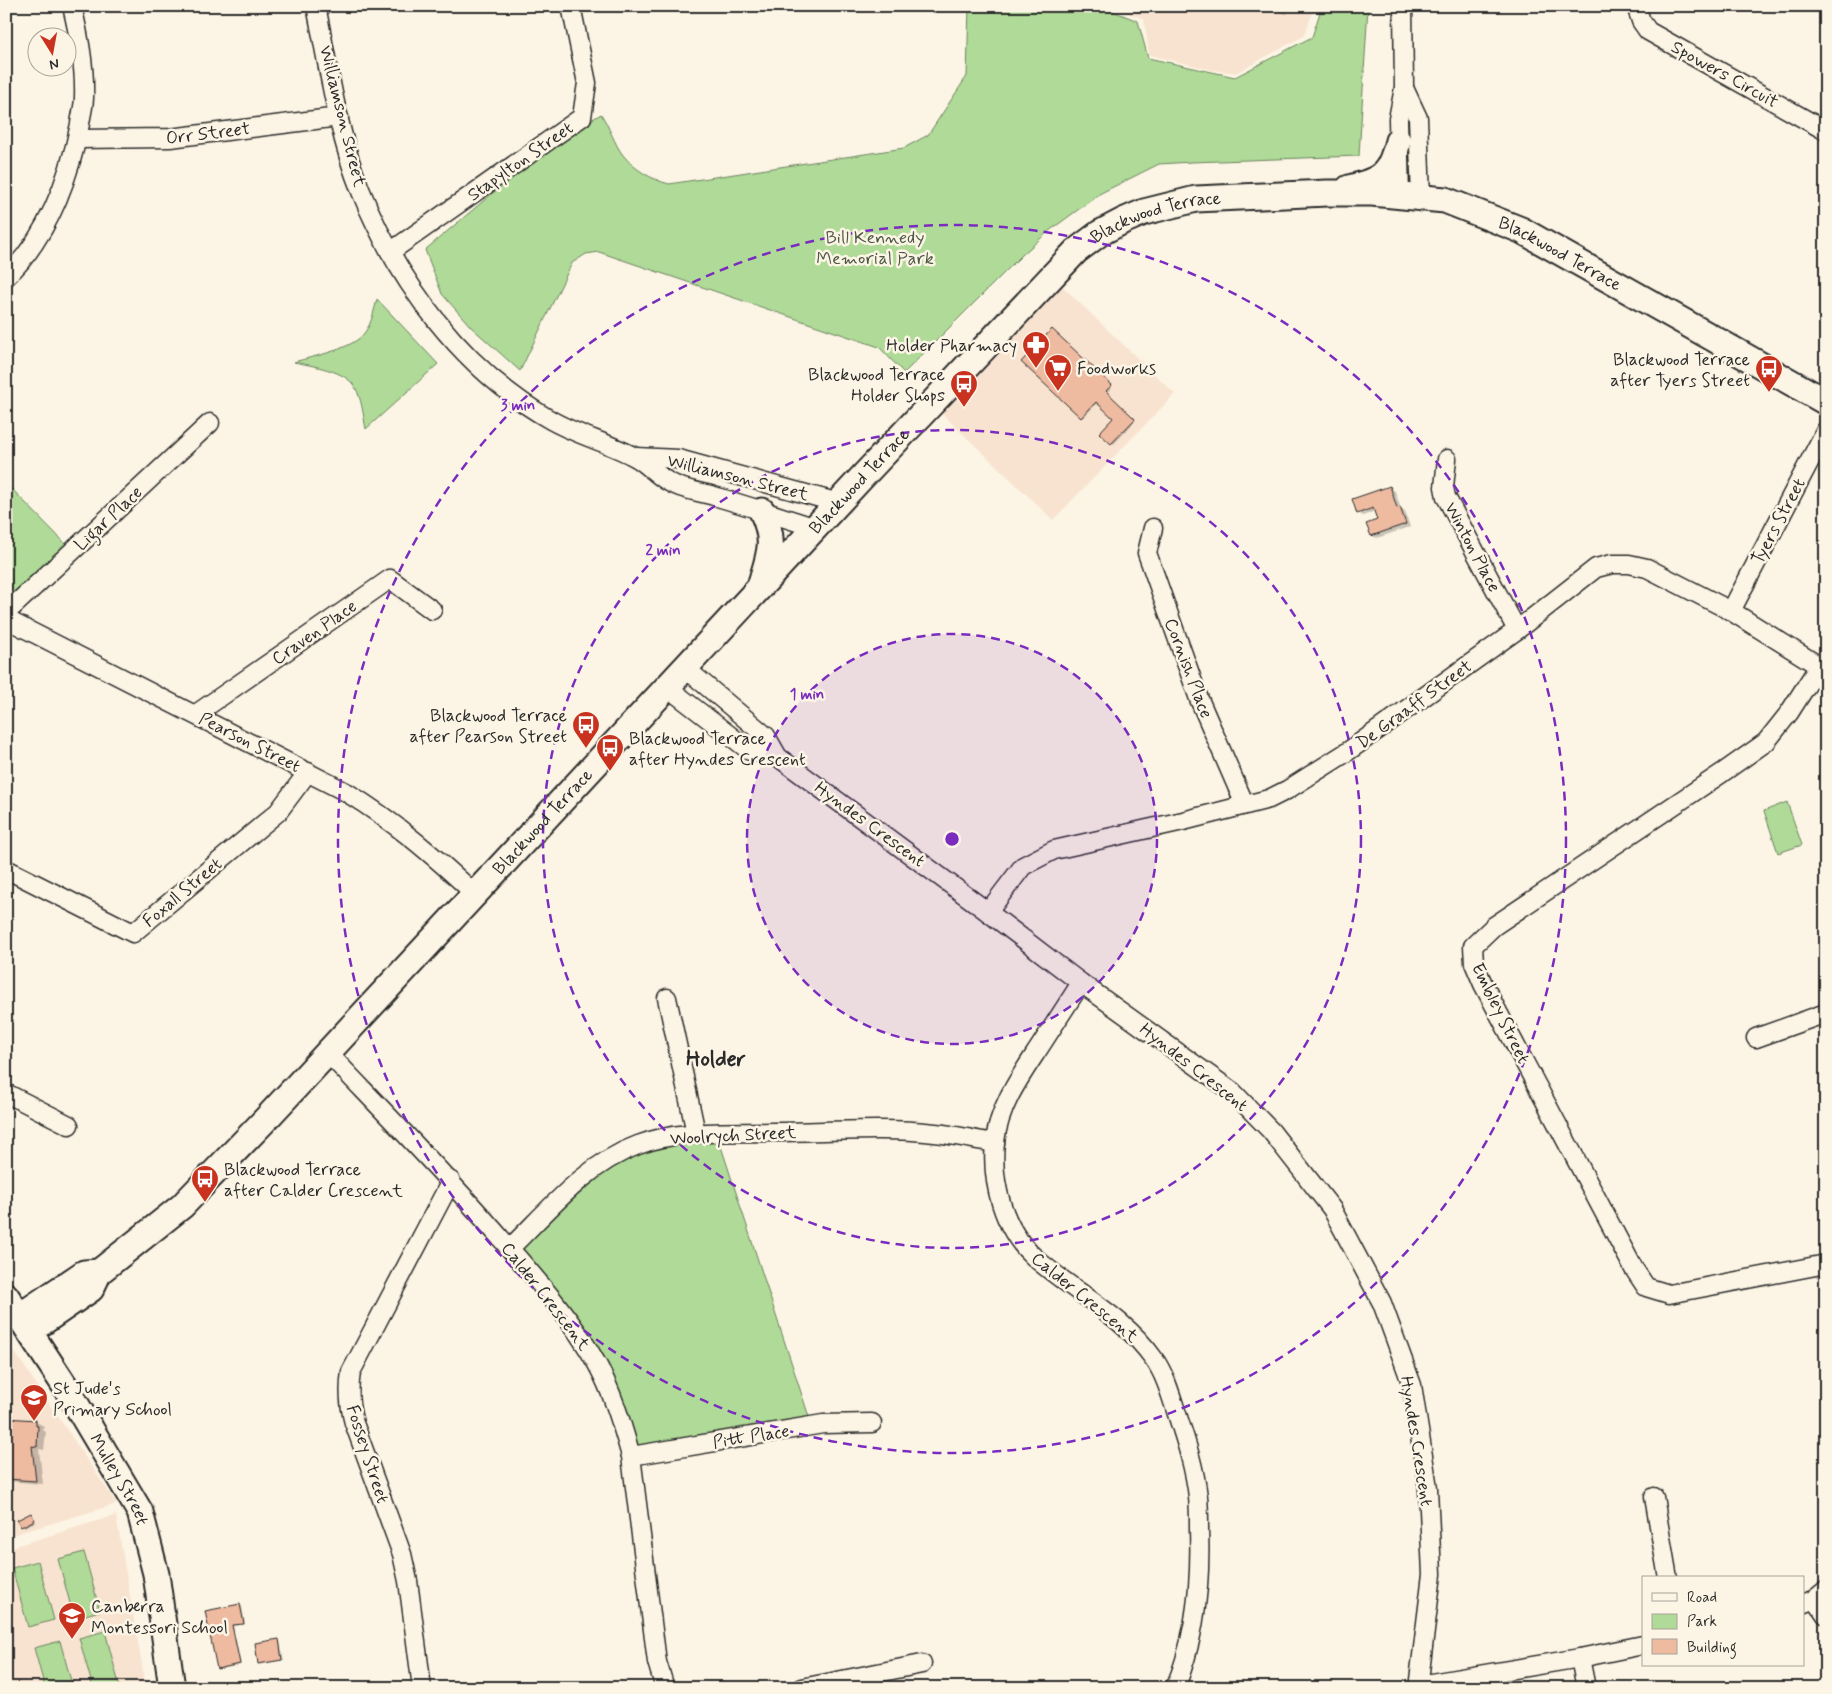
<svg xmlns="http://www.w3.org/2000/svg" width="1832" height="1694" viewBox="0 0 1832 1694" font-family="Mynerve,sans-serif">
	<style>
		.built { fill: #f8e3d0 }
		.green { fill: #afda97; stroke: #6d8261 }
		.shadow { fill: #0003 }
		.building { fill: #eebaa0; stroke: #2b2b2b }
		.lines { fill: none; stroke-linecap: round; stroke-linejoin: round }
		.street-casing { stroke: #2b2b2b; stroke-width: 21 }
		.secondary-casing { stroke: #2b2b2b; stroke-width: 29 }
		.street { stroke: #fcf5e5; stroke-width: 18 }
		.secondary { stroke: #fcf5e5; stroke-width: 25 }
		.ring { fill: none; stroke: #7b2cbf; stroke-width: 2.5; stroke-dasharray: 9 6 }
		.labels { text-anchor: middle; stroke-width: 5; stroke-linejoin: round; paint-order: stroke }
		.street-label { font-size: 18px; fill: #2b2b2b; stroke: #fcf5e5 }
		.park-label { font-size: 18px; fill: #4c5746; stroke: #fcf5e5 }
		.poi-label { font-size: 18px; fill: #2b2b2b; stroke: #fcf5e5; text-anchor: start }
		.district-label { font-size: 22px; font-weight: bold; fill: #2b2b2b; stroke: #fcf5e5 }
		.centre { fill: #7b2cbf; stroke: #fcf5e5; stroke-width: 2.5 }
		.ring-label { font-size: 15px; text-anchor: middle; font-weight: bold; fill: #7b2cbf; stroke: #fcf5e5; stroke-width: 5; stroke-linejoin: round; paint-order: stroke }
	</style>
	<rect width="100%" height="100%" fill="#fcf5e5"/>
	<filter id="ink" filterUnits="userSpaceOnUse"><feTurbulence type="fractalNoise" baseFrequency=".02" numOctaves="2"/><feDisplacementMap in="SourceGraphic" scale="10" xChannelSelector="R" yChannelSelector="G"/><feConvolveMatrix kernelMatrix="1 2 1 2 8 2 1 2 1" color-interpolation-filters="sRGB"/></filter>
	<g filter="url(#ink)">
		<g class="built">
			<path d="M1110 6H1315L1304 36 1236 73 1212 70 1149 55 1144 19Z"/>
			<path d="M1062 286 1175 394 1053 520 940 412Z"/>
			<path d="M6 1339 117 1504 6 1537Z"/>
			<path d="M116 1515 146 1688H6V1549Z"/>
		</g>
		<g class="green">
			<path d="M969 6H1100L1138 21 1148 58 1235 77 1312 37 1322 6H1368L1359 156 1192 162 1159 164 1101 193 1049 231 1022 255 904 373 879 347 599 252 586 254 572 263 520 371 471 327 442 294 425 250 550 145 601 114C609 126 615 145 623 155 635 170 651 179 669 184L904 148 928 135 967 76Z"/>
			<path d="M377 299 438 364 366 429C363 415 362 399 355 387 345 370 312 366 294 362 314 356 354 349 365 332 372 323 374 310 377 299Z"/>
			<path d="M6 483 67 545 6 608Z"/>
			<path d="M1787 802 1802 845 1778 853 1764 811Z"/>
			<path d="M716 1131 811 1423 635 1451 590 1349 513 1247 616 1149Z"/>
			<path d="M84 1552 100 1611 74 1618 58 1559Z"/>
			<path d="M38 1561 54 1620 28 1627 12 1568Z"/>
			<path d="M105 1631 120 1688H93L79 1638Z"/>
			<path d="M60 1641 73 1688H45L34 1648Z"/>
		</g>
		<g class="shadow">
			<path d="M1262 6H1289L1287 14Z"/>
			<path d="M1054 332 1113 386 1107 393 1136 420 1114 444 1100 433 1115 418 1098 402 1083 418 1082 417Z"/>
			<path d="M1390 488 1395 491 1401 509 1405 511 1410 527 1377 538 1372 536 1378 521 1375 511 1363 516 1358 513Z"/>
			<path d="M6 1420 36 1422 44 1426 43 1430 46 1432 44 1450 39 1449 43 1484 6 1481Z"/>
			<path d="M31 1514 36 1522 24 1527 22 1526Z"/>
			<path d="M240 1605 242 1606 245 1624 233 1626 241 1665 220 1669 218 1668 206 1612Z"/>
			<path d="M278 1640 280 1641 284 1660 262 1664 260 1663Z"/>
		</g>
		<g class="building">
			<path d="M1052 329 1112 385 1106 391 1135 419 1111 444 1099 433 1113 418 1096 402 1081 418 1021 362Z"/>
			<path d="M1390 486 1397 508 1400 507 1406 524 1371 536 1366 524 1377 520 1373 508 1357 514 1352 499Z"/>
			<path d="M6 1418 36 1420V1426H38L37 1447 32 1446 36 1481 6 1479Z"/>
			<path d="M31 1513 35 1520 21 1527 17 1520Z"/>
			<path d="M240 1604 244 1624 232 1625 240 1664 217 1669 205 1611Z"/>
			<path d="M279 1639 282 1660 258 1664 255 1643Z"/>
		</g>
		<g class="lines">
			<defs>
				<g id="street">
					<path d="M316 6C328 64 338 135 360 189 397 281 462 369 549 419 576 435 607 442 635 457 647 463 657 476 669 482 682 490 700 492 714 496 748 506 782 517 816 528"/>
					<path d="M1636 6 1641 21 1648 31 1826 131"/>
					<path d="M1404 88 1418 118 1421 198"/>
					<path d="M77 139 170 138 339 117"/>
					<path d="M1400 196 1398 119 1404 88 1403 6"/>
					<path d="M390 252 582 117 587 83 571 6"/>
					<path d="M6 277C47 238 69 178 80 124 81 115 84 106 84 97 85 66 79 36 72 6"/>
					<path d="M636 457 678 459 839 503"/>
					<path d="M1447 459 1444 487 1446 497 1517 630"/>
					<path d="M1153 528 1147 553 1199 699 1245 805"/>
					<path d="M1731 611 1826 430"/>
					<path d="M6 613 210 423"/>
					<path d="M6 619 346 792C395 822 433 855 475 894"/>
					<path d="M1819 666 1789 713 1766 742 1722 773 1494 926 1473 946 1474 963 1483 984 1634 1269 1646 1287 1669 1294 1826 1264"/>
					<path d="M685 668 766 736 778 757 988 912 1081 983 1233 1092 1271 1131 1332 1209 1382 1303 1412 1385 1428 1488 1432 1574 1418 1688"/>
					<path d="M667 687 750 751 778 757"/>
					<path d="M196 714 390 579 432 610"/>
					<path d="M6 869 133 933 278 812 308 772"/>
					<path d="M988 912 1023 866 1054 850 1183 821 1269 799 1287 790 1347 752 1517 630 1596 568 1612 564H1629L1647 568 1731 611 1819 666 1826 673"/>
					<path d="M1081 983C1067 1005 1053 1026 1039 1048 1020 1077 999 1106 995 1142 991 1182 1003 1229 1034 1257 1073 1292 1123 1315 1154 1359 1165 1374 1171 1396 1177 1414 1186 1441 1195 1469 1198 1497 1199 1507 1199 1518 1199 1529 1201 1582 1196 1638 1175 1688"/>
					<path d="M667 998 696 1133"/>
					<path d="M1756 1038 1826 1013"/>
					<path d="M328 1053C387 1115 447 1176 503 1241 537 1280 572 1319 597 1364 613 1393 622 1425 631 1456L657 1662 665 1688"/>
					<path d="M6 1093 69 1125"/>
					<path d="M510 1248C548 1211 586 1164 638 1145 681 1129 728 1133 773 1132 827 1132 882 1127 935 1133 955 1135 975 1140 995 1143"/>
					<path d="M631 1456 823 1424 872 1423"/>
					<path d="M1654 1497 1668 1578"/>
					<path d="M1815 1599 1826 1615"/>
					<path d="M1803 1604 1815 1599 1826 1590"/>
					<path d="M1580 1658 1586 1688"/>
					<path d="M1419 1685 1580 1658 1643 1645"/>
					<path d="M422 1688 408 1581 402 1554 354 1423C349 1405 348 1391 351 1372L451 1181"/>
					<path d="M802 1688 922 1664"/>
				</g>
				<g id="secondary">
					<path d="M1349 188C1383 180 1390 174 1398 141"/>
					<path d="M761 583C770 553 776 541 762 511"/>
					<path id="s1" d="M6 1296 67 1389 140 1512 156 1574 172 1688"/>
					<path d="M20 1316 84 1273 99 1272"/>
					<path id="s2" d="M30 1331 91 1289 99 1272 182 1206 265 1120 865 474 1076 251 1100 233 1123 221 1144 212 1196 199 1327 193H1372L1445 200 1521 230 1826 402"/>
				</g>
			</defs>
			<use href="#street" class="street-casing"/>
			<use href="#secondary" class="secondary-casing"/>
			<use href="#street" class="street"/>
			<use href="#secondary" class="secondary"/>
		</g>
	</g>
	<circle cx="952" cy="839" r="205" fill="#7b2cbf" fill-opacity=".12"/>
	<g class="ring">
		<circle cx="952" cy="839" r="205"/>
		<circle cx="952" cy="839" r="409"/>
		<circle cx="952" cy="839" r="614"/>
	</g>
	<defs>
		<symbol id="pharmacy-pin" viewBox="-11 -11 22 30"><path d="M0 17L-7.5 6A9.5 9.5 0 1 1 7.5 6Z" fill="#c8321e" stroke="#fcf5e5"/><path d="M-2-6h4v4h4v4h-4v4h-4v-4h-4v-4h4Z" fill="#fff"/></symbol>
		<symbol id="supermarket-pin" viewBox="-11 -11 22 30"><path d="M0 17L-7.5 6A9.5 9.5 0 1 1 7.5 6Z" fill="#c8321e" stroke="#fcf5e5"/><path d="M-6-5.5h2.5l.6 2H6L4.5 2H-2.5L-4.4-4H-6ZM-1.5 3.2a1.3 1.3 0 1 0 .1 0ZM3 3.2a1.3 1.3 0 1 0 .1 0Z" fill="#fff"/></symbol>
		<symbol id="bus-pin" viewBox="-11 -11 22 30"><path d="M0 17L-7.5 6A9.5 9.5 0 1 1 7.5 6Z" fill="#c8321e" stroke="#fcf5e5"/><path d="M-5-6H5V4H4V6H2V4H-2V6H-4V4H-5ZM-3.5-4V0h7V-4ZM-3.5 1.2v1.5H-2V1.2ZM2 1.2v1.5H3.5V1.2Z" fill="#fff"/></symbol>
		<symbol id="school-pin" viewBox="-11 -11 22 30"><path d="M0 17L-7.5 6A9.5 9.5 0 1 1 7.5 6Z" fill="#c8321e" stroke="#fcf5e5"/><path d="M0-5L7-2L0 1L-7-2ZM-4 1L0 2.5L4 1V4Q0 6-4 4Z" fill="#fff"/></symbol>
	</defs>
	<g fill-rule="evenodd">
		<use href="#pharmacy-pin" x="1020" y="329" width="32" height="43"/>
		<use href="#supermarket-pin" x="1042" y="352" width="32" height="43"/>
		<use href="#bus-pin" x="1753" y="353" width="32" height="43"/>
		<use href="#bus-pin" x="948" y="368" width="32" height="43"/>
		<use href="#bus-pin" x="570" y="709" width="32" height="43"/>
		<use href="#bus-pin" x="594" y="732" width="32" height="43"/>
		<use href="#bus-pin" x="189" y="1163" width="32" height="43"/>
		<use href="#school-pin" x="18" y="1382" width="32" height="43"/>
		<use href="#school-pin" x="56" y="1600" width="32" height="43"/>
	</g>
	<g class="labels">
		<g class="street-label">
			<text transform="translate(1725 74) rotate(29)" y="6">Spowers Circuit</text>
			<text transform="translate(343 116) rotate(76)" y="6">Williamson Street</text>
			<text transform="translate(208 133) rotate(-7)" y="6">Orr Street</text>
			<text transform="translate(520 161) rotate(-35)" y="6">Stapylton Street</text>
			<text dy="6" stroke="none"><textPath href="#s2" startOffset="1596">Blackwood Terrace</textPath></text>
			<text dy="6" stroke="none"><textPath href="#s2" startOffset="2016">Blackwood Terrace</textPath></text>
			<text transform="translate(738 477) rotate(14)" y="6">Williamson Street</text>
			<text dy="6" stroke="none"><textPath href="#s2" startOffset="1191">Blackwood Terrace</textPath></text>
			<text transform="translate(108 518) rotate(-43)" y="6">Ligar Place</text>
			<text transform="translate(1778 521) rotate(-62)" y="6">Tyers Street</text>
			<text transform="translate(1473 547) rotate(62)" y="6">Winton Place</text>
			<text transform="translate(314 632) rotate(-35)" y="6">Craven Place</text>
			<text transform="translate(1189 668) rotate(69)" y="6">Cornish Place</text>
			<text transform="translate(1414 704) rotate(-36)" y="6">De Graaff Street</text>
			<text transform="translate(250 742) rotate(27)" y="6">Pearson Street</text>
			<text dy="6" stroke="none"><textPath href="#s2" startOffset="726">Blackwood Terrace</textPath></text>
			<text transform="translate(870 824) rotate(36)" y="6">Hyndes Crescent</text>
			<text transform="translate(182 892) rotate(-40)" y="6">Foxall Street</text>
			<text transform="translate(1501 1013) rotate(64)" y="6">Embley Street</text>
			<text transform="translate(1194 1067) rotate(38)" y="6">Hyndes Crescent</text>
			<text transform="translate(733 1135) rotate(-3)" y="6">Woolrych Street</text>
			<text transform="translate(546 1296) rotate(52)" y="6">Calder Crescent</text>
			<text transform="translate(1085 1297) rotate(39)" y="6">Calder Crescent</text>
			<text transform="translate(751 1436) rotate(-9)" y="6">Pitt Place</text>
			<text transform="translate(1417 1441) rotate(81)" y="6">Hyndes Crescent</text>
			<text transform="translate(368 1454) rotate(72)" y="6">Fossey Street</text>
			<text dy="6" stroke="none"><textPath href="#s1" startOffset="216">Mulley Street</textPath></text>
		</g>
		<g class="park-label">
			<text x="875" y="243">Bill Kennedy<tspan x="875" dy="21">Memorial Park</tspan></text>
		</g>
		<g class="poi-label">
			<text x="1017" y="351" text-anchor="end">Holder Pharmacy</text>
			<text x="1750" y="365" text-anchor="end">Blackwood Terrace<tspan x="1750" dy="21">after Tyers Street</tspan></text>
			<text x="1077" y="374">Foodworks</text>
			<text x="945" y="380" text-anchor="end">Blackwood Terrace<tspan x="945" dy="21">Holder Shops</tspan></text>
			<text x="567" y="721" text-anchor="end">Blackwood Terrace<tspan x="567" dy="21">after Pearson Street</tspan></text>
			<text x="629" y="744">Blackwood Terrace<tspan x="629" dy="21">after Hyndes Crescent</tspan></text>
			<text x="224" y="1175">Blackwood Terrace<tspan x="224" dy="21">after Calder Crescent</tspan></text>
			<text x="53" y="1394">St Jude's<tspan x="53" dy="21">Primary School</tspan></text>
			<text x="91" y="1612">Canberra<tspan x="91" dy="21">Montessori School</tspan></text>
		</g>
		<g class="district-label">
			<text x="716" y="1066">Holder</text>
		</g>
	</g>
	<circle cx="952" cy="839" r="8" class="centre"/>
	<g class="ring-label">
		<text x="518" y="410">3 min</text>
		<text x="663" y="555">2 min</text>
		<text x="807" y="699">1 min</text>
	</g>
	<rect width="1832" height="1694" fill="none" stroke="#fcf5e5" stroke-width="25"/>
	<rect x="12" y="12" width="1807" height="1669" fill="none" stroke="#2b2b2b" stroke-width="2" filter="url(#ink)"/>
	<rect x="1642" y="1576" width="162" height="90" fill="#fcf5e5" stroke="#a8a49b"/>
	<rect x="1652" y="1593" width="25" height="8" fill="#fcf5e5" stroke="#a8a49b"/>
	<text x="1687" y="1602" font-size="15" fill="#2b2b2b">Road</text>
	<rect x="1652" y="1614" width="25" height="15" fill="#afda97" stroke="#a8a49b"/>
	<text x="1687" y="1626" font-size="15" fill="#2b2b2b">Park</text>
	<rect x="1652" y="1639" width="25" height="15" fill="#eebaa0" stroke="#a8a49b"/>
	<text x="1687" y="1652" font-size="15" fill="#2b2b2b">Building</text>
	<g transform="translate(52 52) rotate(169)"><circle r="24" fill="#fcf5e5" stroke="#a8a49b"/>
	<path d="M0-4L9 19L0 12L-9 19Z" fill="#c8321e"/>
	<text y="-8" font-size="14" font-weight="bold" text-anchor="middle" fill="#2b2b2b">N</text>
	</g>
</svg>
